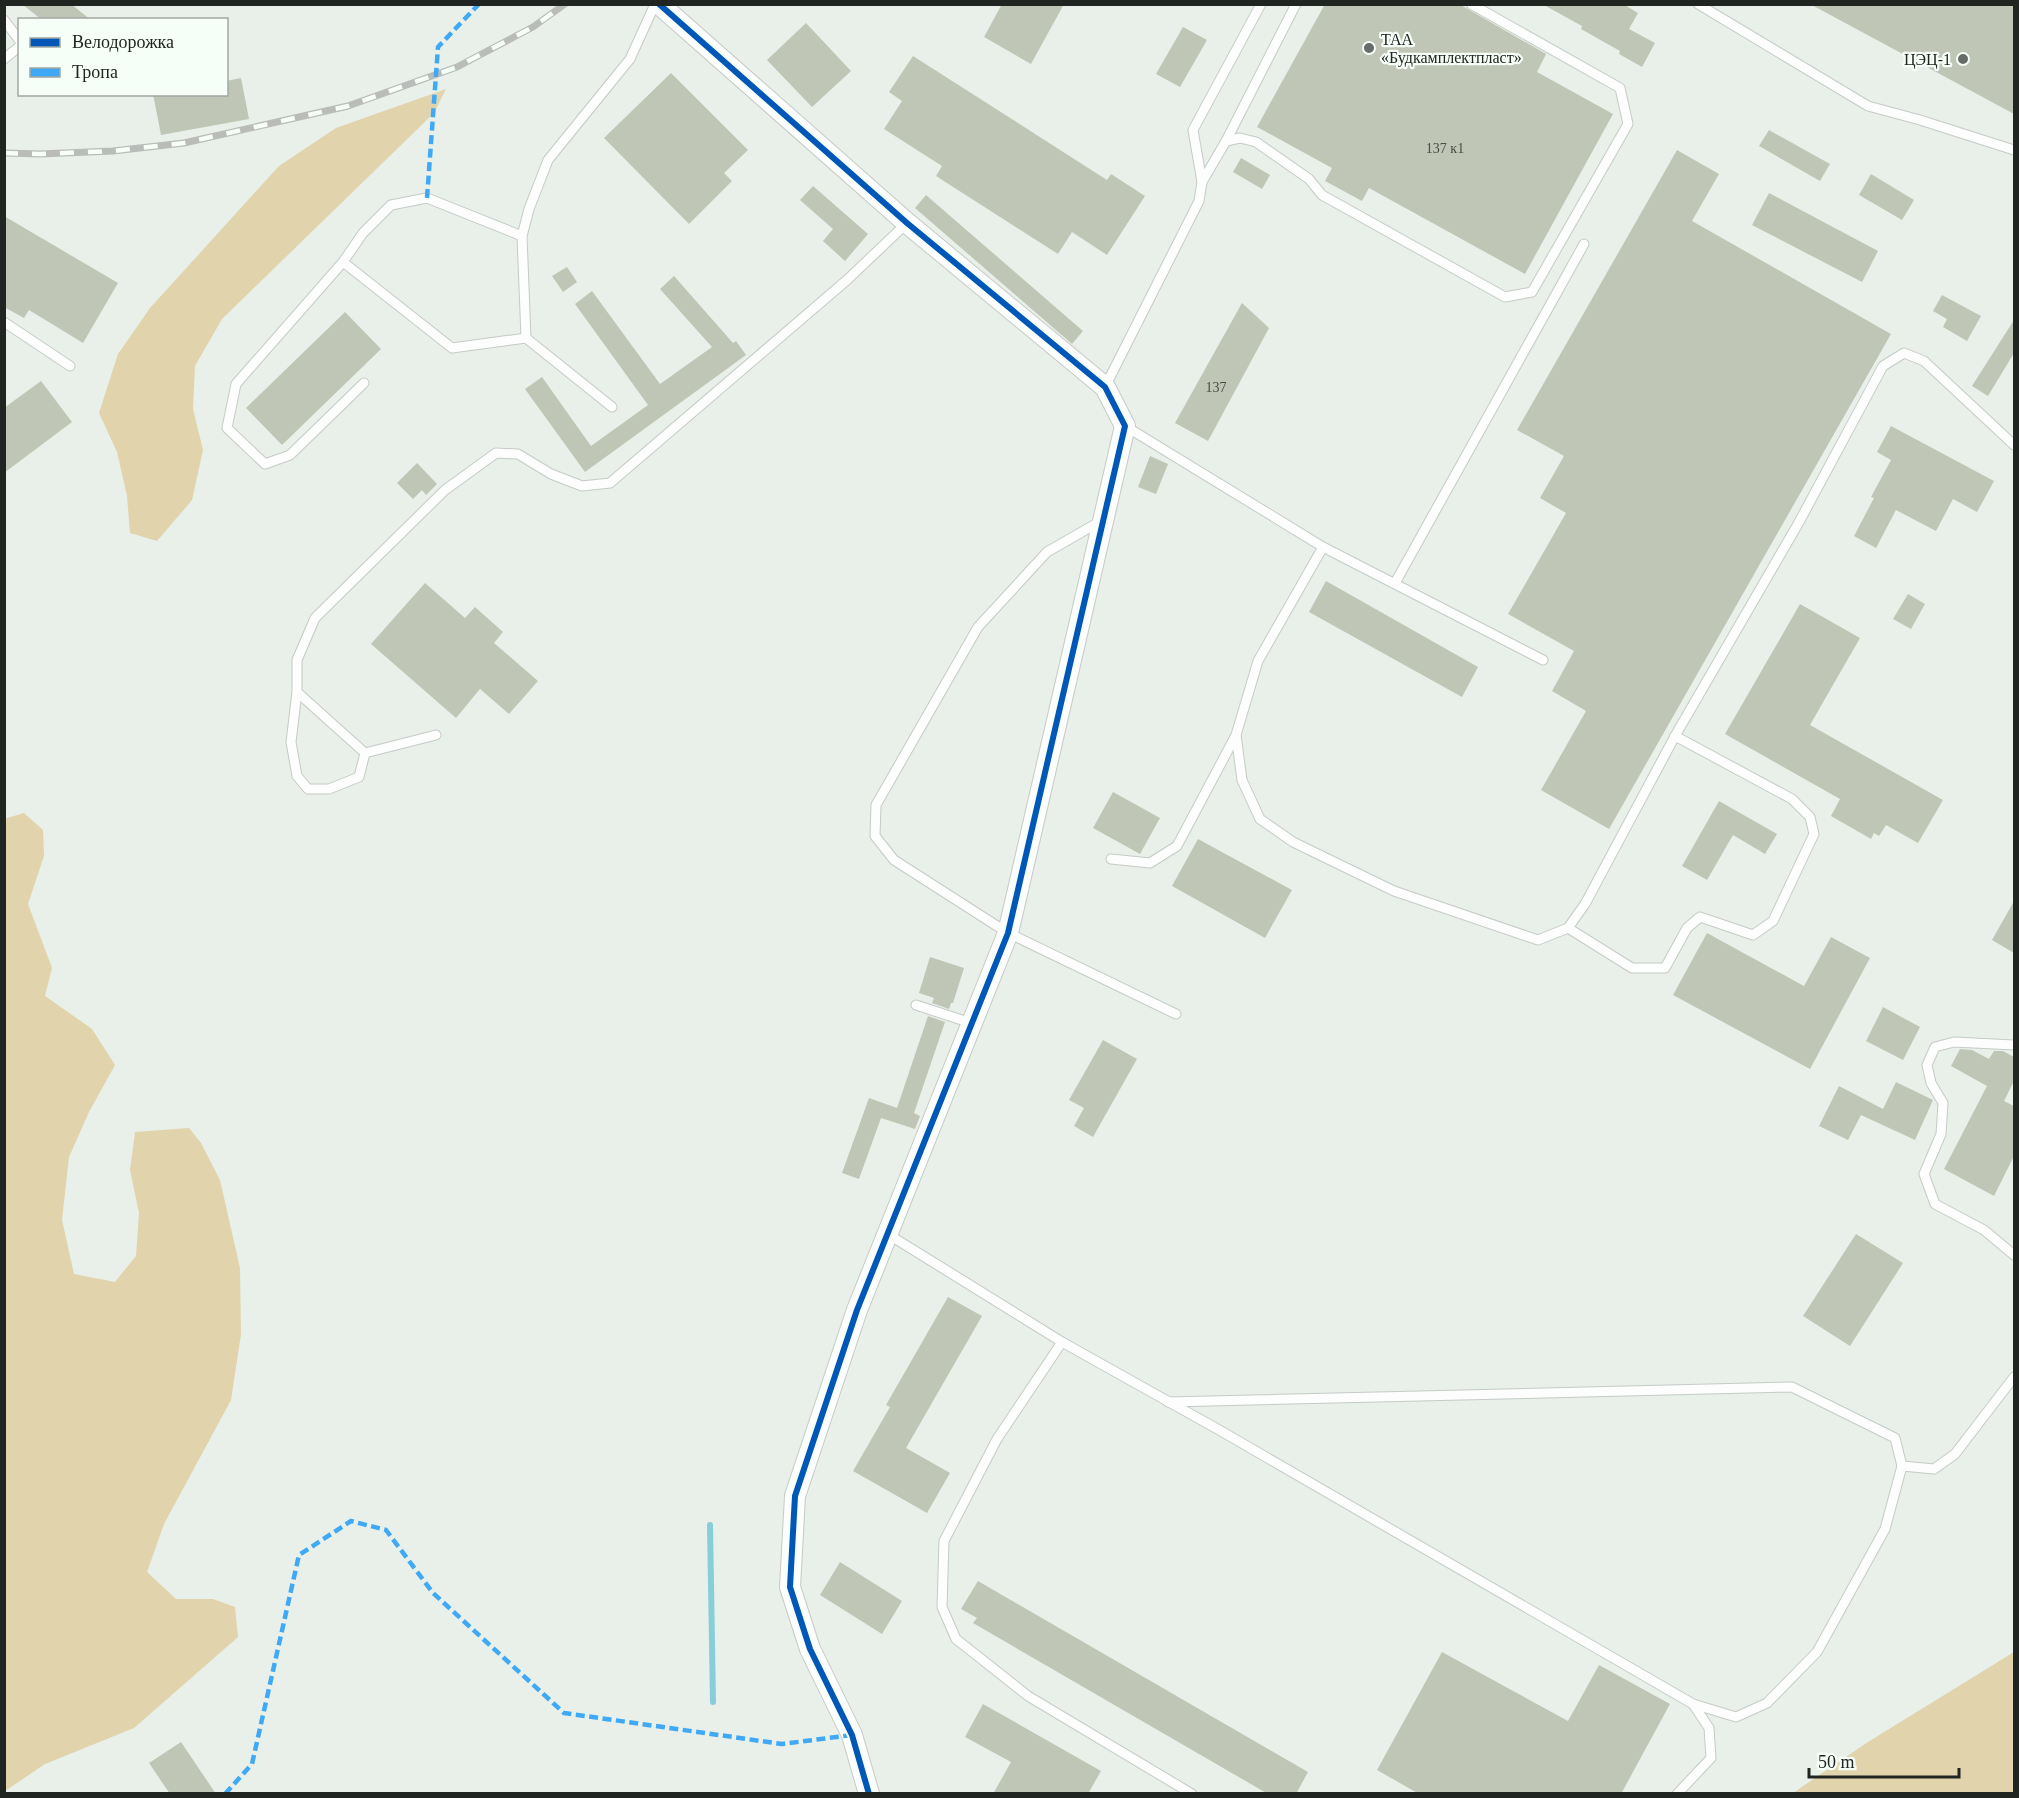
<svg xmlns="http://www.w3.org/2000/svg" width="2019" height="1798" viewBox="0 0 2019 1798" font-family="'Times New Roman',serif">
	<style>
		.green { fill: #e1d3ac }
		.lines { fill: none; stroke-linecap: round; stroke-linejoin: round }
		.stream { stroke: #87ceda; stroke-width: 6 }
		.building { fill: #c0c6b5 }
		.lane-casing { stroke: #c5cbc6; stroke-width: 11 }
		.street-casing { stroke: #c5cbc6; stroke-width: 22 }
		.lane { stroke: #fcfdfc; stroke-width: 9 }
		.street { stroke: #fcfdfc; stroke-width: 20 }
		.rail-casing { stroke: #babcba; stroke-width: 7 }
		.rail { stroke: #f6fff7; stroke-width: 4.5; stroke-dasharray: 14; stroke-linecap: butt }
		.quiet { stroke: #3fa9f5; stroke-width: 4.5; stroke-dasharray: 9 4.5; stroke-linecap: butt }
		.cycleway-casing { stroke: #f6fff7; stroke-width: 10 }
		.cycleway { stroke: #0057b8; stroke-width: 6 }
		.poi-dot { fill: #666c67; stroke: #f6fff7; stroke-width: 2 }
		.labels { text-anchor: middle; stroke-width: 4.5; stroke-linejoin: round; paint-order: stroke }
		.number-label { font-size: 14px; fill: #484d46 }
		.poi-label { font-size: 16px; fill: #202521; stroke: #f6fff7; text-anchor: start }
	</style>
	<rect width="100%" height="100%" fill="#e8f0e9"/>
	<g class="green">
		<path d="M446 89 434 113 222 319 195 366 193 409 203 450 192 500 157 541 130 533 127 496 117 452 99 413 118 354 150 308 279 166 336 128Z"/>
		<path d="M24 813 43 830 44 856 28 904 52 968 45 996 92 1029 115 1065 89 1112 69 1157 62 1220 74 1274 115 1282 136 1256 139 1213 130 1170 135 1132 189 1128 201 1143 220 1180 240 1268 241 1334 231 1400 164 1524 147 1572 176 1599H213L235 1607 238 1637 134 1728 45 1764 5 1791 4 819Z"/>
		<path d="M2014 1652V1793H1793L1868 1742Z"/>
	</g>
	<g class="lines">
		<path class="stream" d="M710 1525 713 1702"/>
	</g>
	<g class="building">
		<path d="M22 4H71L91 20H42Z"/>
		<path d="M1002 4H1064L1031 64 984 37Z"/>
		<path d="M1325 4H1459L1546 54 1537 72 1613 114 1525 274 1369 188 1362 201 1325 181 1332 168 1257 127Z"/>
		<path d="M1542 4H1623L1638 13 1629 29 1655 43 1642 67 1619 54 1620 51 1581 29 1582 26Z"/>
		<path d="M1810 4H2014V114Z"/>
		<path d="M806 23 851 71 812 107 767 60Z"/>
		<path d="M1183 27 1207 40 1180 87 1156 74Z"/>
		<path d="M913 56 1107 180 1111 174 1145 196 1107 255 1072 232 1058 254 936 176 942 166 884 129 902 101 889 92Z"/>
		<path d="M671 73 748 150 724 173 732 181 689 224 604 138Z"/>
		<path d="M241 78 249 119 161 135 153 94H226V81Z"/>
		<path d="M1769 130 1830 164 1820 181 1759 146Z"/>
		<path d="M1677 150 1719 174 1692 221 1891 334 1609 829 1541 790 1586 711 1552 691 1574 651 1508 614 1566 513 1540 498 1564 456 1517 430Z"/>
		<path d="M1241 158 1270 175 1262 189 1233 172Z"/>
		<path d="M1871 174 1914 200 1902 220 1859 195Z"/>
		<path d="M813 186 868 234 845 261 823 241 833 229 800 200Z"/>
		<path d="M1769 193 1878 251 1862 282 1752 225Z"/>
		<path d="M926 195 1083 331 1072 344 915 208Z"/>
		<path d="M4 216 118 283 83 343 29 310 24 318 4 307Z"/>
		<path d="M567 267 577 282 563 292 552 276Z"/>
		<path d="M674 276 733 343 736 341 746 355 585 472 525 389 542 377 591 446 648 405 575 304 592 291 660 384 712 347 660 289Z"/>
		<path d="M1942 295 1981 316 1967 341 1943 327 1947 319 1933 311Z"/>
		<path d="M1242 303 1269 328 1208 441 1175 423Z"/>
		<path d="M345 312 381 349 282 445 246 408Z"/>
		<path d="M2014 320V353L1988 396 1972 386Z"/>
		<path d="M41 381 72 422 4 473V408Z"/>
		<path d="M1891 426 1994 481 1977 512 1953 499 1936 531 1896 510 1876 548 1854 536 1874 498 1871 497 1891 460 1877 452Z"/>
		<path d="M1150 456 1168 464 1156 494 1138 487Z"/>
		<path d="M417 463 437 484 426 495 422 490 413 499 397 483Z"/>
		<path d="M1326 581 1478 667 1462 697 1309 612Z"/>
		<path d="M425 583 465 618 475 607 503 632 494 643 538 681 509 714 480 689 456 718 371 644Z"/>
		<path d="M1908 594 1925 604 1911 629 1893 619Z"/>
		<path d="M1800 604 1860 638 1810 725 1943 800 1918 843 1886 825 1879 836 1874 833 1871 839 1831 816 1840 799 1725 734Z"/>
		<path d="M1113 792 1160 818 1140 854 1093 828Z"/>
		<path d="M1719 801 1777 834 1765 854 1733 835 1707 880 1682 866Z"/>
		<path d="M1198 839 1292 890 1265 938 1172 886Z"/>
		<path d="M2014 901V953L1992 940Z"/>
		<path d="M1707 933 1804 986 1831 937 1870 958 1810 1069 1673 995Z"/>
		<path d="M930 957 964 968 953 1003H951L949 1009 932 1003 934 998 919 993Z"/>
		<path d="M1883 1007 1920 1027 1903 1060 1866 1041Z"/>
		<path d="M928 1016 945 1022 914 1113 920 1116 915 1129 881 1118 859 1179 842 1173 869 1098 897 1108Z"/>
		<path d="M1103 1040 1137 1059 1093 1137 1074 1126 1084 1108 1069 1100Z"/>
		<path d="M1960 1049 1972 1050 1989 1059 1994 1051H2003L2014 1057V1081L2004 1101 2014 1106V1156L1994 1196 1944 1169 1987 1086 1951 1066Z"/>
		<path d="M1896 1082 1933 1100 1915 1140 1861 1115 1848 1140 1819 1126 1839 1086 1883 1109Z"/>
		<path d="M1856 1234 1903 1263 1850 1346 1803 1316Z"/>
		<path d="M948 1297 982 1316 906 1448 950 1473 927 1513 853 1471 890 1407 886 1405Z"/>
		<path d="M840 1562 902 1601 882 1634 820 1595Z"/>
		<path d="M978 1581 1308 1772 1296 1794H1268L973 1623 977 1618 961 1609Z"/>
		<path d="M1442 1652 1568 1721 1599 1665 1670 1704 1621 1794H1419L1377 1770Z"/>
		<path d="M983 1704 1101 1771 1088 1794H993L1011 1762 965 1737Z"/>
		<path d="M181 1742 216 1794H170L149 1763Z"/>
	</g>
	<g class="lines">
		<defs>
			<g id="lane">
				<path d="M1698 4 1868 106 1920 120 2014 150"/>
				<path d="M4 20 20 41"/>
				<path d="M4 59 20 46"/>
				<path d="M1226 141 1240 138 1256 142 1309 179 1322 195 1505 297 1532 292 1628 124 1620 88 1471 4"/>
				<path d="M1202 182 1226 141 1296 4"/>
				<path d="M343 262 452 348 526 338"/>
				<path d="M4 322 70 366"/>
				<path d="M364 383 290 455 265 464 227 428 236 384 343 262 363 233 391 205 427 198 522 236"/>
				<path d="M1105 387 1199 201 1202 182 1193 130 1261 4"/>
				<path d="M612 407 526 338 522 236 529 209 548 160 630 59 655 4"/>
				<path d="M1125 426 1323 547 1543 660"/>
				<path d="M1101 521 1047 552 978 627 876 805 875 836 894 860 1008 933 1176 1014"/>
				<path d="M1395 583 1584 244"/>
				<path d="M297 692 291 742 297 776 308 789H329L359 777 365 753"/>
				<path d="M436 735 365 753 297 692V660L315 618 445 490 496 453 518 454 551 474 582 486 610 483 847 280 907 223"/>
				<path d="M1236 735 1242 780 1260 819 1293 842 1394 891 1538 940 1568 928 1585 904 1675 736 1798 524 1883 366 1904 353 1924 361 2014 445"/>
				<path d="M1111 859 1150 863 1177 846 1236 735 1258 661 1323 547"/>
				<path d="M1568 928 1632 968H1665L1687 928 1700 917 1753 935 1773 921 1814 834 1810 817 1792 799 1675 736"/>
				<path d="M916 1005 971 1023"/>
				<path d="M2014 1045 1954 1042 1935 1047 1927 1065 1931 1083 1943 1103 1941 1134 1924 1174 1935 1204 1984 1230 2014 1255"/>
				<path d="M886 1233 1062 1342 1221 1431 1693 1704 1709 1728 1711 1758 1677 1794"/>
				<path d="M1062 1342 997 1439 944 1541 942 1607 956 1639 1028 1696 1192 1794"/>
				<path d="M1168 1402 1792 1387 1895 1438 1902 1466 1885 1529 1817 1652 1767 1703 1736 1717 1693 1704"/>
				<path d="M1902 1466 1934 1469 1955 1454 2014 1377"/>
			</g>
			<path id="street" d="M659 4 907 223 1105 387 1125 426 1008 933 857 1310 795 1496 790 1587 810 1649 852 1735 869 1794"/>
		</defs>
		<use href="#lane" class="lane-casing"/>
		<use href="#street" class="street-casing"/>
		<use href="#lane" class="lane"/>
		<use href="#street" class="street"/>
		<defs>
			<path id="rail" d="M4 153 40 154 113 151 184 143 348 106 457 67 533 27 565 4"/>
		</defs>
		<use href="#rail" class="rail-casing"/>
		<use href="#rail" class="rail"/>
		<g class="quiet">
			<path d="M427 198 438 47 479 4"/>
			<path d="M225 1794 252 1764 299 1555 351 1521 386 1530 433 1593 564 1713 782 1744 852 1735"/>
		</g>
		<defs>
			<path id="cycleway" d="M659 4 907 223 1105 387 1125 426 1008 933 857 1310 795 1496 790 1587 810 1649 852 1735 869 1794"/>
		</defs>
		<use href="#cycleway" class="cycleway-casing"/>
		<use href="#cycleway" class="cycleway"/>
	</g>
	<g class="poi-dot">
		<circle cx="1369" cy="48" r="6"/>
		<circle cx="1963" cy="59" r="6"/>
	</g>
	<g class="labels">
		<g class="number-label">
			<text x="1445" y="153">137 к1</text>
			<text x="1216" y="392">137</text>
		</g>
		<g class="poi-label">
			<text x="1381" y="45">ТАА<tspan x="1381" dy="18">«Будкамплектпласт»</tspan></text>
			<text x="1951" y="65" text-anchor="end">ЦЭЦ-1</text>
		</g>
	</g>
	<rect width="2019" height="1798" fill="none" stroke="#202521" stroke-width="12"/>
	<rect x="18" y="18" width="210" height="78" fill="#f6fff7" stroke="#a0a8a1" stroke-width="1.5"/>
	<rect x="30" y="38" width="30" height="9" fill="#0057b8" stroke="#a0a8a1" stroke-width="1.5"/>
	<text x="72" y="48" font-size="18" fill="#202521">Велодорожка</text>
	<rect x="30" y="68" width="30" height="9" fill="#3fa9f5" stroke="#a0a8a1" stroke-width="1.5"/>
	<text x="72" y="78" font-size="18" fill="#202521">Тропа</text>
	<path d="M1809 1768v9h150v-9" fill="none" stroke="#202521" stroke-width="3"/>
	<text x="1818" y="1768" font-size="18" fill="#202521" stroke="#f6fff7" stroke-width="4.5" paint-order="stroke">50 m</text>
</svg>
